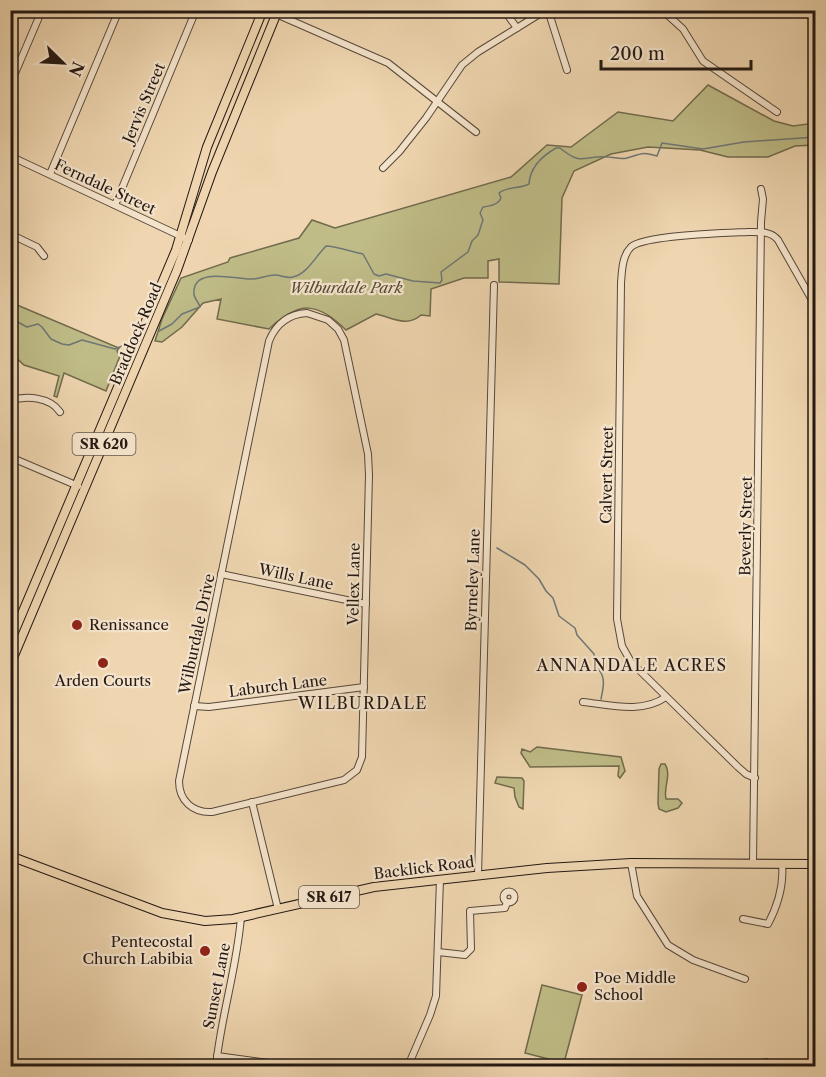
<svg xmlns="http://www.w3.org/2000/svg" width="826" height="1077" viewBox="0 0 826 1077" font-family="'Libre Caslon Text',serif">
	<style>
		.green { fill: #bfbc87; stroke: #716a4d; stroke-width: 1.5 }
		.lines { fill: none; stroke-linecap: round; stroke-linejoin: round }
		.stream { stroke: #6e7776; stroke-width: 1.5 }
		.minor-casing { stroke: #56483a; stroke-width: 8 }
		.major-casing { stroke: #231813; stroke-width: 10 }
		.minor { stroke: #f5e4cc; stroke-width: 6 }
		.major { stroke: #efd6b0; stroke-width: 8 }
		.poi-dot { fill: #8f2418; stroke: #f5e4cc; stroke-width: 2 }
		.labels { text-anchor: middle; stroke-width: 4.5; stroke-linejoin: round; paint-order: stroke }
		.shield { fill: #f5e4cc; stroke: #62554a; stroke-width: 1.5 }
		.shield-label { font-size: 14px; font-weight: bold; fill: #231813 }
		.street-label { font-size: 15px; fill: #231813; stroke: #f5e4cc }
		.park-label { font-size: 15px; font-style: italic; fill: #524936; stroke: #f5e4cc }
		.poi-label { font-size: 15px; fill: #231813; stroke: #f5e4cc; text-anchor: start }
		.neighbourhood-label { font-size: 16px; letter-spacing: 1.5px; fill: #231813; stroke: #f5e4cc }
	</style>
	<rect width="100%" height="100%" fill="#efd6b0"/>
	<filter id="stains"><feTurbulence type="fractalNoise" baseFrequency=".00333" numOctaves="4"/><feColorMatrix values="0 0 0 0 .2 0 0 0 0 .09 0 0 0 0 .02 0 0 0 .5 -.17"/></filter>
	<radialGradient id="worn" r=".72"><stop offset=".6" stop-color="#630" stop-opacity="0"/><stop offset="1" stop-color="#630" stop-opacity=".3"/></radialGradient>
	<g class="green">
		<path d="M708 85 774 121 793 126 815 123V145L795 146 768 157H728L700 150 648 147 611 154 574 171 562 198 559 284 499 282V259L488 261V278H464L431 289 430 316 421 315C407 328 391 317 376 314L346 330C317 301 299 301 269 329L217 319 221 299 203 303 182 327 162 342 155 341 162 319 181 278 228 262 230 258 299 238 312 220 335 228 511 177 547 145 571 147 618 112 673 121Z"/>
		<path d="M10 302 119 348 117 351 120 356 106 391 64 373 57 397 54 396 59 376 24 365 11 353Z"/>
		<path d="M537 747 621 757 625 771 620 778 618 776 619 766 530 767 521 753 522 749 530 752Z"/>
		<path d="M661 764H665C672 775 663 787 666 799H678L682 803 678 808 666 812 659 809 658 804 659 769Z"/>
		<path d="M497 777 522 778 524 781 523 809 519 807 515 797 514 788 495 783Z"/>
		<path d="M542 985 582 995 564 1063 525 1053Z"/>
	</g>
	<g class="lines">
		<g class="stream">
			<path d="M10 318 27 327 38 324 42 327 51 339 62 344 69 345 82 340 115 349 129 343"/>
			<path d="M159 331 172 324 182 314 200 307C199 303 195 299 194 295 191 265 237 280 252 279 260 279 267 275 275 275 281 275 287 279 293 277 307 274 316 256 326 246 335 246 353 252 363 254L374 274 379 276 386 274 413 281 440 283 442 280 441 272 468 252 472 241 478 235 483 220 480 213 483 207C490 206 498 205 501 198L499 193C508 186 520 189 529 184 530 167 542 156 556 148H560C583 167 583 155 608 157 614 157 620 160 627 158 641 154 642 151 657 156L662 143 703 149 744 142 816 137"/>
			<path d="M497 548 525 565 539 579 546 591 553 598 559 616 575 628 577 635 594 654 595 660 600 662 599 670C606 678 603 689 601 699"/>
		</g>
		<defs>
			<g id="minor">
				<path d="M267 10 388 63 476 132"/>
				<path d="M504 10 517 28"/>
				<path d="M548 10 567 70"/>
				<path d="M662 10 683 29 703 61 777 112"/>
				<path d="M10 85 42 10"/>
				<path d="M10 156 189 240"/>
				<path d="M383 168 399 152 426 118 462 65 478 52 546 10"/>
				<path d="M50 174 119 10"/>
				<path d="M115 205 196 10"/>
				<path d="M10 234 37 247 44 256"/>
				<path d="M307 313 328 320 338 329 344 340 368 454 369 475 362 757 357 770 344 780 212 812C193 813 179 801 179 781L269 341C276 324 289 314 307 313Z"/>
				<path d="M10 401C26 395 50 397 60 412"/>
				<path d="M10 457 78 486"/>
				<path d="M221 574 366 604"/>
				<path d="M583 702C611 705 641 714 666 697"/>
				<path d="M194 706 209 707 364 687"/>
				<path d="M755 778 746 774 738 767 631 662 622 646 617 619 621 283C622 271 622 256 631 247 645 235 727 233 748 232 759 232 771 231 778 240L816 307"/>
				<path d="M252 802 278 909"/>
				<path d="M631 863 637 896 668 945 693 960 745 979"/>
				<path d="M753 863 761 222 763 199 761 189"/>
				<path d="M478 875 494 285"/>
				<circle cx="509" cy="897" r="5.5"/>
				<path d="M743 919 768 924C778 905 784 885 782 864"/>
				<path d="M438 952 465 955 471 949 470 911 505 908 507 902"/>
				<path d="M217 1056 291 1066"/>
				<path d="M766 1062 767 1066"/>
				<path d="M216 1066C221 1016 237 968 241 917"/>
				<path d="M408 1066 430 1015 436 996 440 879"/>
			</g>
			<g id="major">
				<path d="M10 642 176 250 207 147 263 10"/>
				<path d="M10 665 177 270 212 172 278 10"/>
				<path d="M10 856 162 913 205 921 233 919 374 887 547 868 631 863 816 864"/>
			</g>
		</defs>
		<use href="#minor" class="minor-casing"/>
		<use href="#major" class="major-casing"/>
		<use href="#minor" class="minor"/>
		<use href="#major" class="major"/>
	</g>
	<g class="poi-dot">
		<circle cx="77" cy="625" r="6"/>
		<circle cx="103" cy="663" r="6"/>
		<circle cx="205" cy="951" r="6"/>
		<circle cx="582" cy="987" r="6"/>
	</g>
	<g class="labels">
		<g class="shield">
			<rect x="72.5" y="433" width="63" height="22" rx="4.5"/>
			<rect x="299" y="886" width="60" height="22" rx="4.5"/>
		</g>
		<g class="shield-label">
			<text x="104" y="449">SR 620</text>
			<text x="329" y="902">SR 617</text>
		</g>
		<g class="street-label">
			<text transform="translate(144 103) rotate(-67)" y="5">Jervis Street</text>
			<text transform="translate(105 187) rotate(25)" y="5">Ferndale Street</text>
			<text transform="translate(136 334) rotate(-67)" y="5">Braddock Road</text>
			<text transform="translate(607 475) rotate(-89)" y="5">Calvert Street</text>
			<text transform="translate(746 526) rotate(-89)" y="5">Beverly Street</text>
			<text transform="translate(296 577) rotate(12)" y="5">Wills Lane</text>
			<text transform="translate(473 580) rotate(-88)" y="5">Byrneley Lane</text>
			<text transform="translate(354 584) rotate(-89)" y="5">Vellex Lane</text>
			<text transform="translate(197 634) rotate(-78)" y="5">Wilburdale Drive</text>
			<text transform="translate(278 686) rotate(-7)" y="5">Laburch Lane</text>
			<text transform="translate(424 868) rotate(-7)" y="5">Backlick Road</text>
			<text transform="translate(217 986) rotate(-79)" y="5">Sunset Lane</text>
		</g>
		<g class="park-label">
			<text x="346" y="293">Wilburdale Park</text>
		</g>
		<g class="poi-label">
			<text x="89" y="630">Renissance</text>
			<text x="103" y="686" text-anchor="middle">Arden Courts</text>
			<text x="193" y="947" text-anchor="end">Pentecostal<tspan x="193" dy="17">Church Labibia</tspan></text>
			<text x="594" y="983">Poe Middle<tspan x="594" dy="17">School</tspan></text>
		</g>
		<g class="neighbourhood-label">
			<text x="632" y="671">ANNANDALE ACRES</text>
			<text x="363" y="709">WILBURDALE</text>
		</g>
	</g>
	<rect width="826" height="1077" fill="none" stroke="#efd6b0" stroke-width="36"/>
	<rect x="12" y="12" width="802" height="1053" fill="none" stroke="#231813" stroke-width="3"/>
	<rect x="18" y="18" width="790" height="1041" fill="none" stroke="#231813" stroke-width="1.5"/>
	<g transform="translate(63 63) rotate(114)" stroke="#f5e4cc" stroke-width="4.5" paint-order="stroke">
	<path d="M0-4.5L10 22L0 15L-10 22Z" fill="#231813"/>
	<text y="-9" font-size="16" font-weight="bold" text-anchor="middle" fill="#231813">N</text>
	</g>
	<path d="M601 60v9h150v-9" fill="none" stroke="#231813" stroke-width="3"/>
	<text x="610" y="60" font-size="18" fill="#231813" stroke="#f5e4cc" stroke-width="4.5" paint-order="stroke">200 m</text>
	<rect width="100%" height="100%" filter="url(#stains)"/>
	<rect width="100%" height="100%" fill="url(#worn)"/>
</svg>
